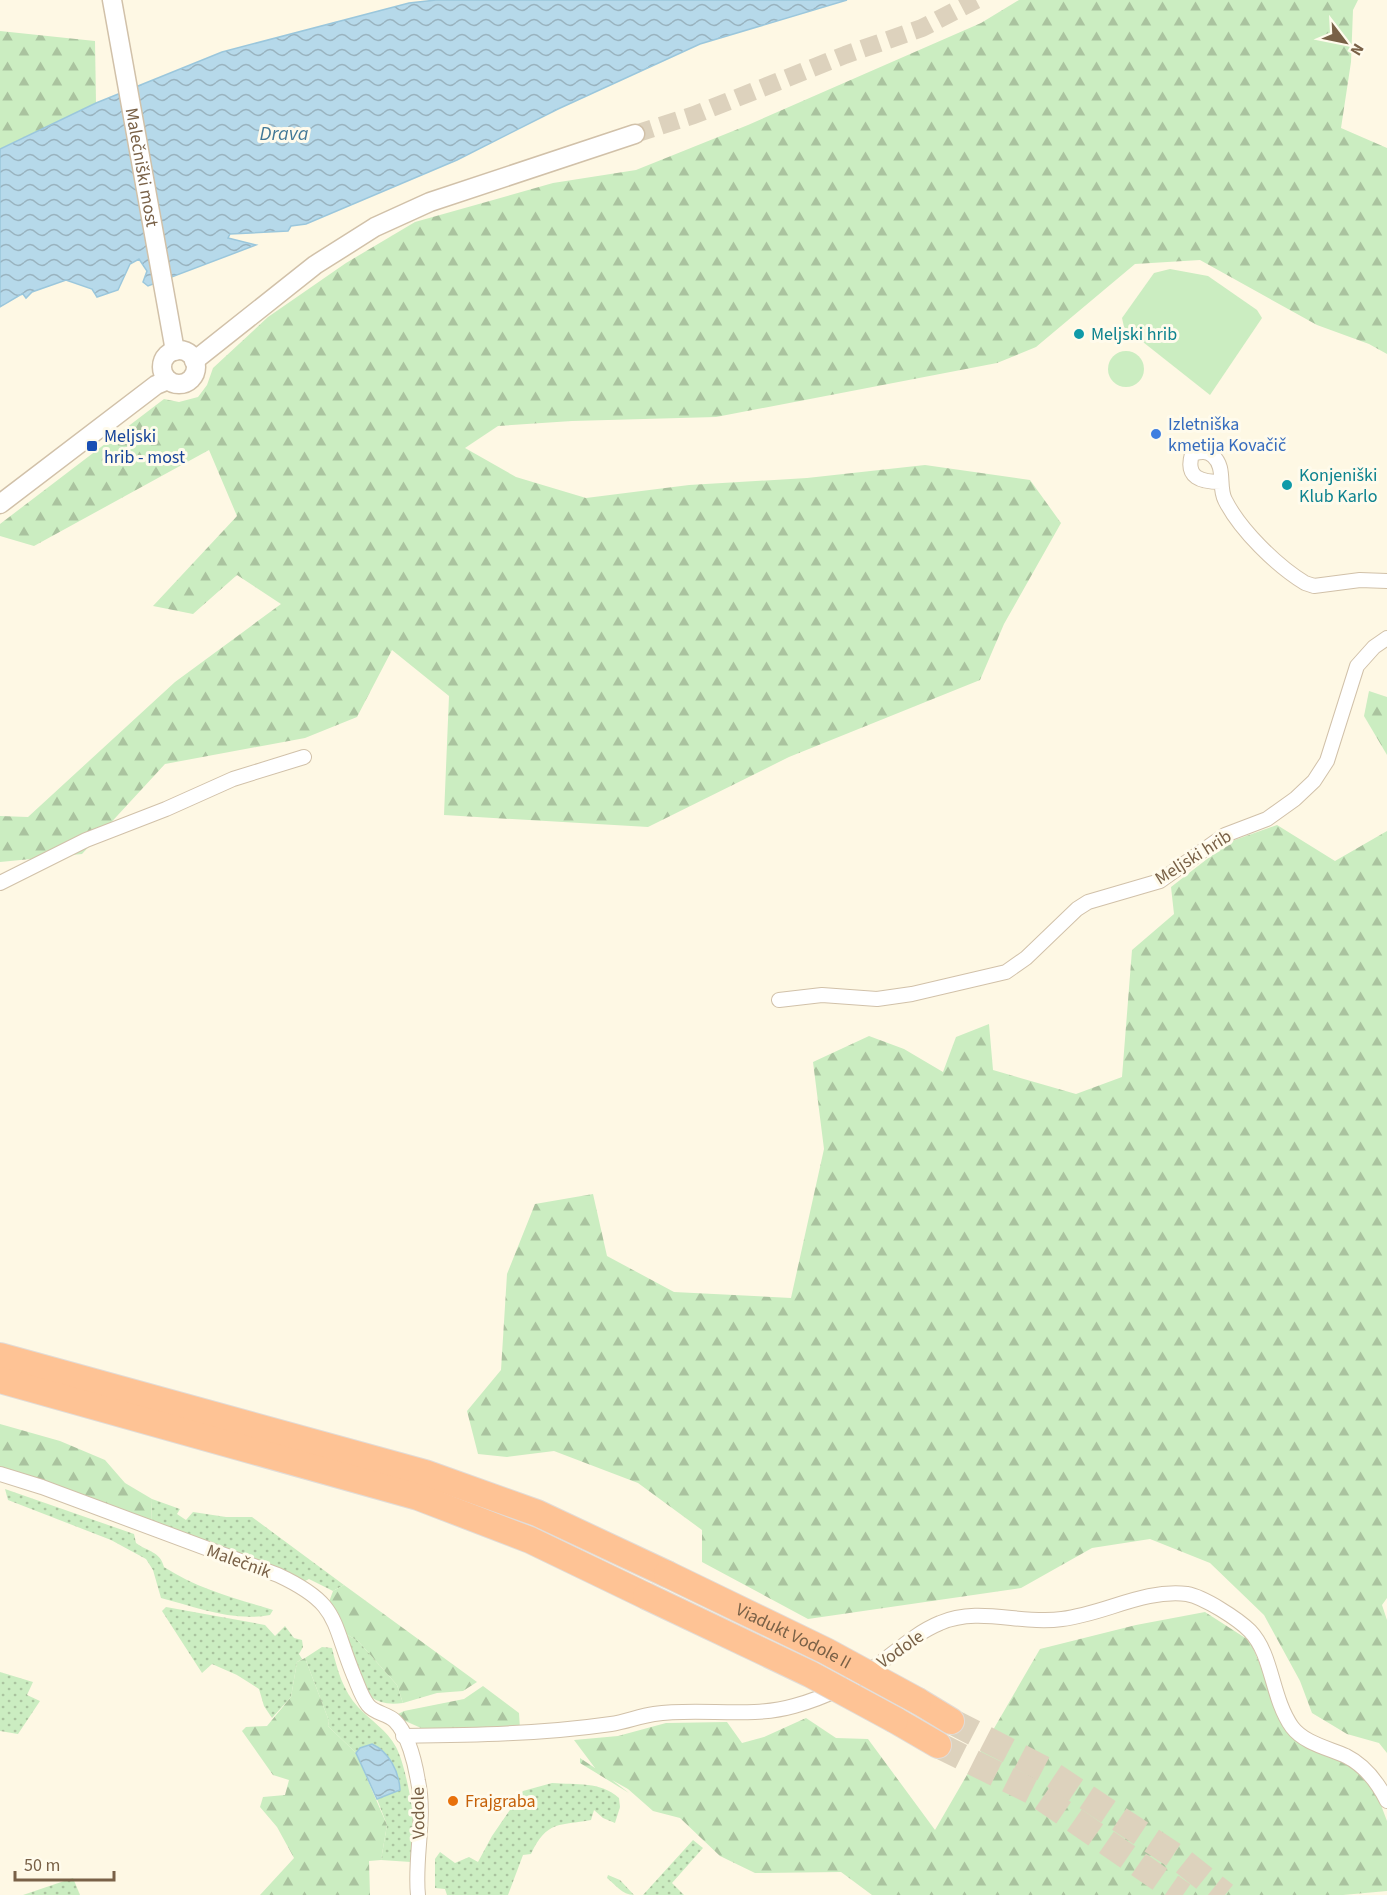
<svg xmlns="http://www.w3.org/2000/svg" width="1387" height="1895" viewBox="0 0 1387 1895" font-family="'Source Sans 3',sans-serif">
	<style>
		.grass { fill: url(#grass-dots) }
		.forest { fill: url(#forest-firs) }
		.pitch { fill: #cbedc1 }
		.water { fill: url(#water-waves); stroke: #9bc7dc; stroke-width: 1.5 }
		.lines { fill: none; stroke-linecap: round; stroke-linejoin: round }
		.tertiary-tunnel { stroke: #ddd2bd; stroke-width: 18; stroke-dasharray: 18 9; stroke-linecap: butt }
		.motorway-tunnel { stroke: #ddd2bd; stroke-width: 26; stroke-dasharray: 26 13; stroke-linecap: butt }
		.minor-casing { stroke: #d1c1a9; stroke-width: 16 }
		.tertiary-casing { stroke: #d1c1a9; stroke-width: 21 }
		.motorway-casing { stroke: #e2dcd7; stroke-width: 28 }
		.minor { stroke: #fff; stroke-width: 14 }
		.tertiary { stroke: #fff; stroke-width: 18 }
		.motorway { stroke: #fec395; stroke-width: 26 }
		.motorway-bridge-casing { stroke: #e2dcd7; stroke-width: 28; stroke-linecap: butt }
		.motorway-bridge { stroke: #fec395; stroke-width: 26 }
		.culture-dot { fill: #0f9aa8; stroke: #fffbec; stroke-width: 2 }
		.shop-dot { fill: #3f7fe0; stroke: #fffbec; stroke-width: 2 }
		.transit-dot { fill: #1a4fb4; stroke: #fffbec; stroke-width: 2 }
		.food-dot { fill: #e8710a; stroke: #fffbec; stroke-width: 2 }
		.labels { text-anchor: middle; stroke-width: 6; stroke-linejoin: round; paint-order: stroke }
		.street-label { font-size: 18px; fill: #796147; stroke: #fffbec }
		.culture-label { font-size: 18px; fill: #0d838f; stroke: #fffbec; text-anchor: start }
		.shop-label { font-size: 18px; fill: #366cbe; stroke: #fffbec; text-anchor: start }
		.transit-label { font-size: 18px; fill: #164399; stroke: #fffbec; text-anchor: start }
		.food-label { font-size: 18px; fill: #c56008; stroke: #fffbec; text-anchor: start }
		.water-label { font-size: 20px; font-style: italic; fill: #417896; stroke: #fffbec }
	</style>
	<defs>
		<pattern id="grass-dots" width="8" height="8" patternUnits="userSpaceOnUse" patternTransform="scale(1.5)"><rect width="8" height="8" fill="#cbedc1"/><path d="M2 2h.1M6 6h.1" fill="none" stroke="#aac39f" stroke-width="1.8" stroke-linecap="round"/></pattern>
		<pattern id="forest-firs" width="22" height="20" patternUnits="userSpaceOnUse" patternTransform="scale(1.5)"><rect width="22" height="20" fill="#cbedc1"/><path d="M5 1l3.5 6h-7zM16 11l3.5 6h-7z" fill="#aac39f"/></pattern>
		<pattern id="water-waves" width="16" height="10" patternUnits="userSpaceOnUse" patternTransform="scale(1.5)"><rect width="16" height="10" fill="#b6d9ea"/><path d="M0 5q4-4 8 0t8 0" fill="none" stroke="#99b3bf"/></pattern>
	</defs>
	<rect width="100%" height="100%" fill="#fef8e4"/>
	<g class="grass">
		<path d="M5 1489 134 1534 136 1543C148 1552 160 1551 164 1567 198 1589 234 1598 273 1610L270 1615C233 1622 196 1607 161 1598L153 1570 146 1559 111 1540 8 1500Z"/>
		<path d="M152 1499 180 1509 177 1514 186 1520 193 1512 226 1517H252L344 1585 333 1591 309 1579 303 1582 151 1523Z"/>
		<path d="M166 1607 265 1625 275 1636 285 1626 294 1638 302 1640 303 1647 299 1654 302 1659 297 1662 291 1697 272 1718 264 1706 259 1689 237 1675 212 1664 202 1673 162 1611Z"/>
		<path d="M346 1634 358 1641 397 1685 403 1703C358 1710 353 1669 346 1634Z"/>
		<path d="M322 1647 332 1648C337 1669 343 1691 358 1707 371 1721 387 1730 396 1747 407 1767 421 1842 411 1862L381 1860 387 1825 377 1799 400 1790 360 1748 356 1753 328 1726 329 1721 305 1658Z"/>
		<path d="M0 1672 33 1682 27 1695 40 1701 18 1734 0 1731Z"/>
		<path d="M552 1783C577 1785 600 1781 619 1798L620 1807 615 1823 603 1818 594 1810 591 1820C559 1826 547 1820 531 1854L523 1855 508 1895H447L445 1889 435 1888V1859L440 1852 455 1863 469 1857 478 1862 492 1836 523 1791Z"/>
		<path d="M693 1840 703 1848 672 1883 684 1895H643Z"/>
		<path d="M608 1875 620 1880 634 1895C622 1895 615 1884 607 1878Z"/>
		<path d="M73 1878 80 1895H23Z"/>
	</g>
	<g class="forest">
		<path d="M1019 0H1358L1353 10 1351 62 1341 128 1387 148V354L1369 344 1317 325 1200 260 1135 264 1036 347 997 363 716 417 572 421 498 426 465 448 516 477 586 498 689 485 807 478 925 465 1030 480 1061 523 1004 624 980 680 789 757 648 827 444 815 449 696 392 650 357 717 305 738 165 764 82 854 0 862V816L28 817 175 682 281 604 237 575 193 614 153 606 237 516 209 450 34 546 0 536V524L164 399 179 402 198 397 207 385 213 368 268 317 346 263 415 222 553 183 636 170 748 125 981 23Z"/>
		<path d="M0 31 95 41 96 103 0 149Z"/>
		<path d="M1369 691 1387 697V755L1364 716Z"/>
		<path d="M1277 825 1335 861 1387 831V1598L1382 1605 1387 1620V1753L1379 1743 1347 1734 1312 1713 1300 1681 1264 1615 1210 1563 1150 1539 1092 1548 1021 1588 808 1619 702 1562V1530L638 1483 554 1451 507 1457 478 1454 467 1411 501 1370 507 1274 535 1204 593 1194 607 1256 674 1292 791 1298 824 1149 813 1062 869 1036 904 1049 943 1072 956 1037 989 1024 993 1070 1076 1094 1122 1077 1132 950 1174 914 1171 887 1229 842Z"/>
		<path d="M0 1424 60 1441 105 1460 125 1483 152 1499 151 1523 0 1472Z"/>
		<path d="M344 1585 477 1682 463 1691 437 1693 403 1703 397 1685 358 1641 346 1634 337 1611 329 1602 333 1591Z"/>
		<path d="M1205 1612 1250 1641 1267 1681 1300 1734 1349 1762 1376 1792 1387 1821V1891L1343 1895H872L841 1872 755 1873 720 1856 680 1818 653 1811 628 1789 612 1780 629 1793 580 1763V1758L595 1768 574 1740 618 1736 666 1723 727 1722 742 1743 764 1737 806 1718 836 1738 868 1739 935 1830 1040 1649 1136 1625Z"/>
		<path d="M305 1658 329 1721 328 1726 356 1753 387 1825 381 1860 369 1861 370 1895H260L294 1858 277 1827 260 1807 263 1797 285 1795 289 1780 273 1775 242 1731 246 1727 267 1726 291 1697 297 1662Z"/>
		<path d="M483 1686 519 1713 520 1729 430 1732 394 1716 404 1711 464 1699Z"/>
	</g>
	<g class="pitch">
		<path d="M1170 269 1208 276 1257 310 1262 318 1210 395 1124 327 1122 318 1154 273Z"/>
		<circle cx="1126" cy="369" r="18"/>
	</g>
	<g class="water">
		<path d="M436 0H847L700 44 558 109 457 160 306 224 291 226 288 231 230 234 228 238 256 245 148 286 143 282 147 271 139 259 130 264 118 290 97 297 92 289 66 280 32 292 26 298 23 294 20 295 0 307V149L96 103 222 52 409 3Z"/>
		<path d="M372 1744C389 1752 399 1771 400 1790L377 1799 356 1753 360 1748Z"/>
	</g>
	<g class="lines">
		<path class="tertiary-tunnel" d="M635 134 694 115 845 55 922 28 976 0"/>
		<g class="motorway-tunnel">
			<path d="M951 1721 1044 1769 1181 1860 1225 1895"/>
			<path d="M938 1745 1035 1793 1183 1895"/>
		</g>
		<defs>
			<g id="minor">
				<path d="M1221 482C1201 482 1185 478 1192 454 1200 452 1206 450 1213 456 1226 467 1218 487 1225 500 1240 530 1277 566 1305 583L1314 586 1360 580 1387 581"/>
				<path d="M0 883 86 840 166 809 233 779 304 757"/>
				<path d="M779 1000 822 995 877 999 912 994 1006 972 1026 958 1077 909 1088 902 1160 881 1225 835 1267 819 1295 799 1314 781 1327 761 1357 666 1374 647 1387 638"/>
				<path d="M0 1474 42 1487 278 1575C340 1604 331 1620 354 1676 358 1685 361 1696 368 1705 374 1713 388 1714 395 1721 408 1734 415 1763 418 1781 426 1818 414 1858 418 1895"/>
				<path d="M403 1736C473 1735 542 1734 611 1724 625 1722 640 1716 654 1714 701 1707 748 1719 794 1706 824 1698 855 1682 879 1664 899 1649 918 1632 940 1623 979 1606 1021 1625 1062 1619 1105 1614 1143 1589 1187 1594 1204 1597 1238 1619 1250 1631 1273 1655 1271 1697 1292 1727 1304 1743 1328 1748 1346 1756 1364 1765 1378 1783 1387 1801"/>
			</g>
			<g id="tertiary">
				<path id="s1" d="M112 0 175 351"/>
				<circle cx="179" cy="367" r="17"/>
				<path d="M194 361 315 265 375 227 430 202 635 134"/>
				<path d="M0 504 156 385 168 380"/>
			</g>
			<g id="motorway">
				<path d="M0 1356 425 1473 537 1513 667 1574"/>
				<path d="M0 1380 418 1497 530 1540 646 1596"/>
				<path d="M918 1701 951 1721"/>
				<path d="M895 1720 938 1745"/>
			</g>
		</defs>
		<use href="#minor" class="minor-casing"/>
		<use href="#tertiary" class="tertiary-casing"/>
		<use href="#motorway" class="motorway-casing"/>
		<use href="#minor" class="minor"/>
		<use href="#tertiary" class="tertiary"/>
		<use href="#motorway" class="motorway"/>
		<defs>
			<g id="motorway-bridge">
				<path id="s2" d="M667 1574 826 1651 918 1701"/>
				<path d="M646 1596 810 1674 895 1720"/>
			</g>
		</defs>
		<use href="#motorway-bridge" class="motorway-bridge-casing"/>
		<use href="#motorway-bridge" class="motorway-bridge"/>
	</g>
	<g class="culture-dot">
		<circle cx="1079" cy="334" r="6"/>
		<circle cx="1287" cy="485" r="6"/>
	</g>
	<circle class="shop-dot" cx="1156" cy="434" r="6"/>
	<rect class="transit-dot" x="86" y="440" width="12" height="12" rx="3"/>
	<circle class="food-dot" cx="453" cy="1801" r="6"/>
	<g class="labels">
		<g class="street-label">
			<text dy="6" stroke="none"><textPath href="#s1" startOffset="170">Malečniški most</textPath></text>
			<text transform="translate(1193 857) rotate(-32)" y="6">Meljski hrib</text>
			<text transform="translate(239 1561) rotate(20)" y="6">Malečnik</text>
			<text dy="6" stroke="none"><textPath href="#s2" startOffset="141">Viadukt Vodole II</textPath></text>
			<text transform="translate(900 1649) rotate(-35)" y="6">Vodole</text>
			<text transform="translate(418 1813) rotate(-91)" y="6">Vodole</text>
		</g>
		<g class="culture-label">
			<text x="1091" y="340">Meljski hrib</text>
			<text x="1299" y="481">Konjeniški<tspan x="1299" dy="21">Klub Karlo</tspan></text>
		</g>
		<g class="shop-label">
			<text x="1168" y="430">Izletniška<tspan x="1168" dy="21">kmetija Kovačič</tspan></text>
		</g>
		<g class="transit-label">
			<text x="104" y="442">Meljski<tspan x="104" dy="21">hrib - most</tspan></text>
		</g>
		<g class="food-label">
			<text x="465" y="1807">Frajgraba</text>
		</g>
		<g class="water-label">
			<text x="284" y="140">Drava</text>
		</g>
	</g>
	<g transform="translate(1345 42) rotate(122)" stroke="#fffbec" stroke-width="4.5" paint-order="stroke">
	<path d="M0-4.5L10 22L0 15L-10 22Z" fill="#796147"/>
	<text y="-9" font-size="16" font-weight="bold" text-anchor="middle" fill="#796147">N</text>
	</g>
	<path d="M15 1871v9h99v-9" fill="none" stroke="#796147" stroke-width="3"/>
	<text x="24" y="1871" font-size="18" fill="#796147" stroke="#fffbec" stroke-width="4.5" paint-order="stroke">50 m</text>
</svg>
